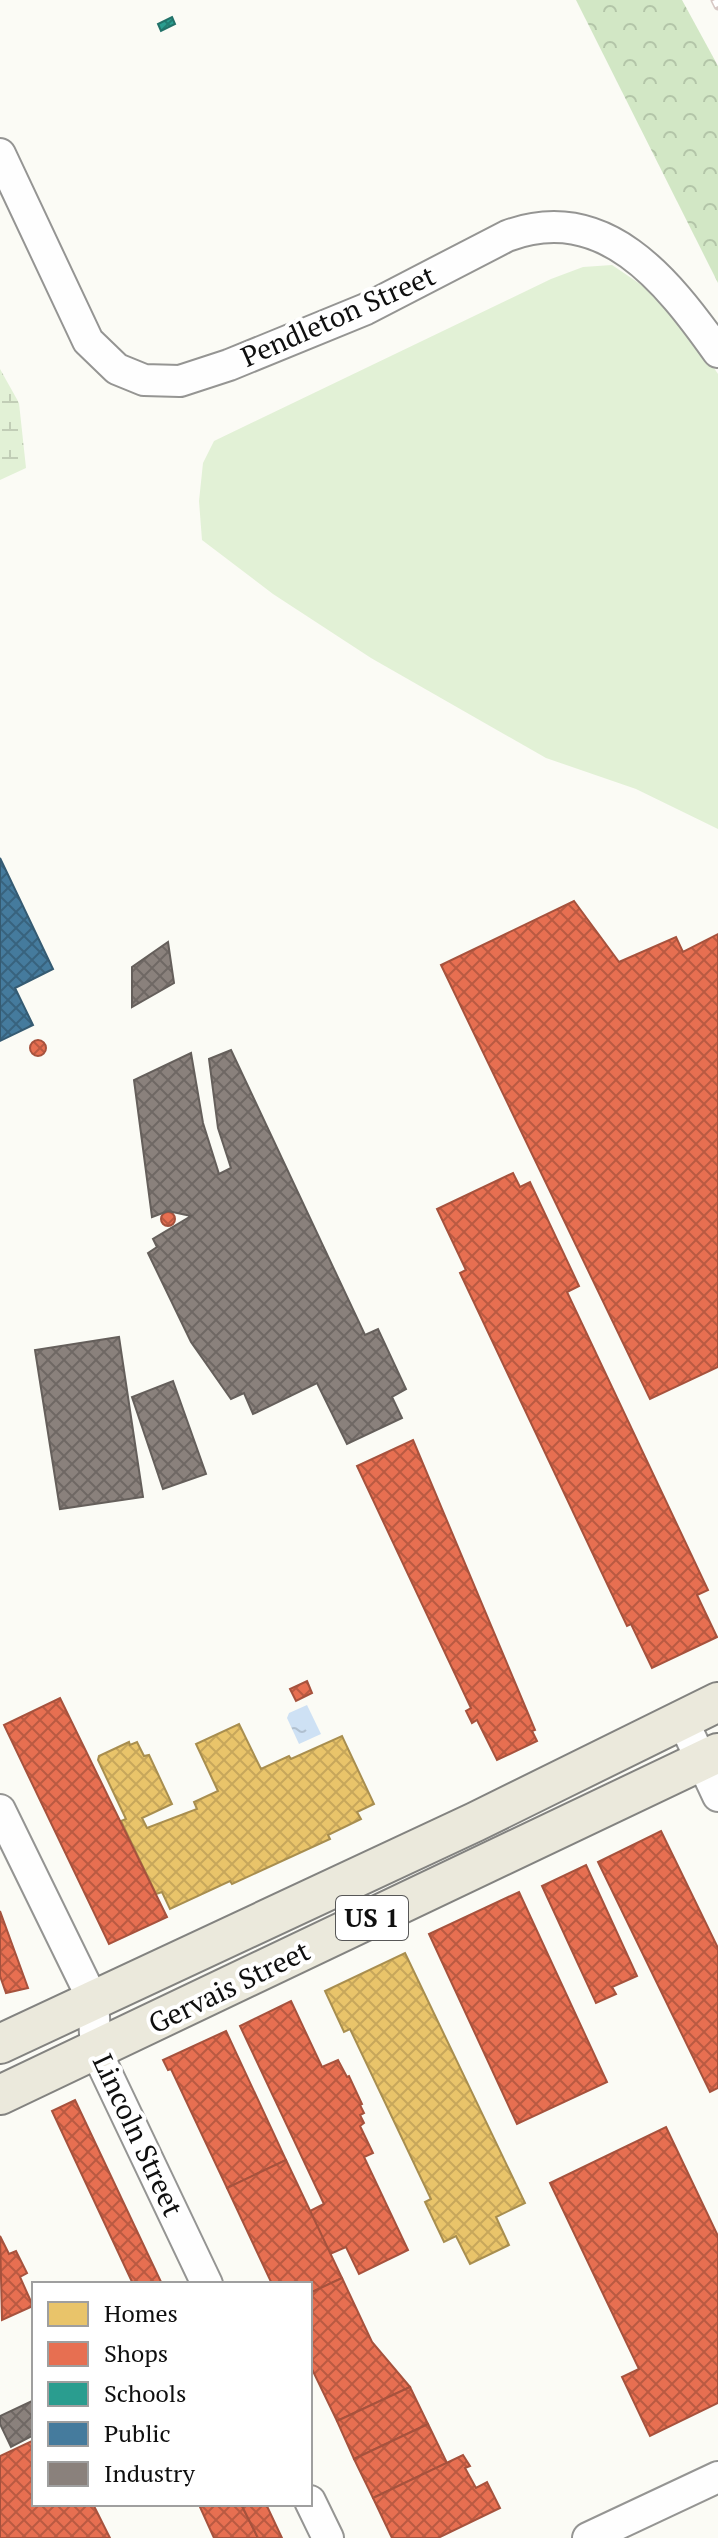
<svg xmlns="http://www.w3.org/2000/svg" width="718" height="2538" viewBox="0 0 718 2538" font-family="'PT Serif',serif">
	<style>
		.grass { fill: #e2f1d6 }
		.forest { fill: url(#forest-crowns) }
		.wetland { fill: url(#wetland-marsh) }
		.water { fill: url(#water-ripples) }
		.homes { fill: url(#homes-cross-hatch); stroke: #a88e4f; stroke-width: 2 }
		.shops { fill: url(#shops-cross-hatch); stroke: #a6523d; stroke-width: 2 }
		.schools { fill: url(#schools-cross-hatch); stroke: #227269; stroke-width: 2 }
		.public { fill: url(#public-cross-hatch); stroke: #355b72; stroke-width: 2 }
		.industry { fill: url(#industry-cross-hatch); stroke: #655f5b; stroke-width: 2 }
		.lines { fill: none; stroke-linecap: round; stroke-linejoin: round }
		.minor-casing { stroke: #959593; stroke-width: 34 }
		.major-casing { stroke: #838380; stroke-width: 42 }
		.minor { stroke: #fefefe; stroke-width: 30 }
		.major { stroke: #ebe9dc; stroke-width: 38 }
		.rail-casing { stroke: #d7c8c5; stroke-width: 9 }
		.rail { stroke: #fff; stroke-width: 6; stroke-dasharray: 18; stroke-linecap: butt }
		.labels { text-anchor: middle; stroke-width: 8; stroke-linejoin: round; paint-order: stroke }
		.shield { fill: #fff; stroke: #575757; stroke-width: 2 }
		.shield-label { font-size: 26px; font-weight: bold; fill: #0f0f0f }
		.street-label { font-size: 28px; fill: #0f0f0f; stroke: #fff }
	</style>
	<defs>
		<pattern id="forest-crowns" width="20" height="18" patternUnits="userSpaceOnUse" patternTransform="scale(2)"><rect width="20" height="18" fill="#d2e7c5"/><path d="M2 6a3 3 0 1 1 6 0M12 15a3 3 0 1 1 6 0" fill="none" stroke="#b3c5a8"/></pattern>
		<pattern id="wetland-marsh" width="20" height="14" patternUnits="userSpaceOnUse" patternTransform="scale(2)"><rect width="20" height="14" fill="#e2f1d6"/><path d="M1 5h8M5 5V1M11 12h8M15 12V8" fill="none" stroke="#c1cdb6"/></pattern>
		<pattern id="water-ripples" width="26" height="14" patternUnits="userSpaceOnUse" patternTransform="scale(2)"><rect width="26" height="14" fill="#cee1f4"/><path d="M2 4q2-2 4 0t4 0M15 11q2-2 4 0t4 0" fill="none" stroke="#b0c0d0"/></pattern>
		<pattern id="homes-cross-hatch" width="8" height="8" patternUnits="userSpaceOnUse" patternTransform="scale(2)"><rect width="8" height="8" fill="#e9c46a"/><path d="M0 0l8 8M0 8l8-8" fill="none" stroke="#c7a75b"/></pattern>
		<pattern id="shops-cross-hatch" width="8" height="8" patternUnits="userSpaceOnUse" patternTransform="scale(2)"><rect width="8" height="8" fill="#e76f51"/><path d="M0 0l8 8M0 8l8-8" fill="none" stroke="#ba5a42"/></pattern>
		<pattern id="schools-cross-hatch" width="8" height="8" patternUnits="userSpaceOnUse" patternTransform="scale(2)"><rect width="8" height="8" fill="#2a9d8f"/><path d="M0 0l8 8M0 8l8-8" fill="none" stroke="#227e73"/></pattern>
		<pattern id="public-cross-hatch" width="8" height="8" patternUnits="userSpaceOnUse" patternTransform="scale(2)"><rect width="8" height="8" fill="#457b9d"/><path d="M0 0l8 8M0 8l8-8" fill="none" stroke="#38637e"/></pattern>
		<pattern id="industry-cross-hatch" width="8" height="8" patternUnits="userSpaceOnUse" patternTransform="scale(2)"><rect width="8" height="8" fill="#8a817c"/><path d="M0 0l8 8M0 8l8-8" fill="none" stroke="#6f6864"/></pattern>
	</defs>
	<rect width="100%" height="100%" fill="#fbfbf5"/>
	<path class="grass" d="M612 265 649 290 680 317 718 374V829L636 789 546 758 371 658 273 594 202 540 199 501 203 463 214 441 551 279 583 267Z"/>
	<path class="forest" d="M576 0H682L718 66V283Z"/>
	<path class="wetland" d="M0 369 19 403 26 468 0 480Z"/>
	<path class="water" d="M307 1705 321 1734 299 1744 287 1718 289 1713Z"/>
	<g class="homes">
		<path d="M239 1724 261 1769 289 1756 291 1759 342 1736 374 1804 357 1812 361 1819 328 1835 330 1839 232 1884 230 1881 170 1909 162 1892 156 1894 121 1821 126 1819 98 1760 99 1756 129 1742 130 1745 137 1742 144 1756 149 1755 172 1804 142 1818 147 1828 197 1809 194 1802 218 1791 196 1744Z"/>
		<path d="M405 1953 525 2203 496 2217 509 2245 470 2264 456 2236 444 2242 425 2202 431 2199 350 2029 344 2032 325 1991Z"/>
	</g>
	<g class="shops">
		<path d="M574 901 619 962 676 937 683 952 718 934V1367L650 1399 441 965Z"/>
		<circle cx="38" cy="1048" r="8"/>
		<path d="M513 1173 520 1187 530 1182 579 1286 567 1292 708 1590 697 1595 717 1637 652 1668 631 1624 627 1626 460 1273 466 1270 437 1209Z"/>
		<circle cx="168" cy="1219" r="7"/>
		<path d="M413 1440 535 1730 532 1731 537 1741 497 1760 477 1720 472 1723 466 1711 471 1708 357 1466Z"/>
		<path d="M307 1681 312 1693 296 1701 290 1689Z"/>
		<path d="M60 1698 167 1917 109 1944 4 1725Z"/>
		<path d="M661 1831 718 1948V2088L710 2092 598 1862Z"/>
		<path d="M586 1865 637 1976 612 1987 616 1994 596 2003 542 1886Z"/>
		<path d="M519 1892 607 2082 517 2124 429 1934Z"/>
		<path d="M0 1911 28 1988 6 1993 0 1976Z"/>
		<path d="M291 2001 322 2067 338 2060 347 2077 349 2076 362 2104 360 2105 364 2113 360 2115 364 2123 360 2126 373 2153 364 2157 408 2250 359 2274 346 2247 330 2254 310 2211 324 2204 240 2026Z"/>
		<path d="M226 2031 286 2160 227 2188 171 2069 168 2070 163 2060Z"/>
		<path d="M75 2100 162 2284H133L52 2111Z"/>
		<path d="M666 2127 718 2236V2403L650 2436 622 2377 639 2369 550 2183Z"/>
		<path d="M286 2160 342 2278 310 2293V2284H272L227 2188Z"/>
		<path d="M0 2236 9 2254 16 2251 27 2273 20 2277 33 2306 2 2320Z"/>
		<path d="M342 2278 372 2342 410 2387 337 2421 310 2365V2293Z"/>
		<path d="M410 2387 428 2424 354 2459 337 2421Z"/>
		<path d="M428 2424 447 2463 373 2498 354 2459Z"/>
		<path d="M34 2440V2504H93L110 2538H0V2456Z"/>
		<path d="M463 2455 470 2466 465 2468 476 2488 487 2482 500 2508 438 2538H392L373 2498Z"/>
		<path d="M207 2504H241L258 2538H214L200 2507Z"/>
		<path d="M241 2504H266L282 2538H258Z"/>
	</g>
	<path class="schools" d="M172 17 175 24 161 31 158 24Z"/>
	<path class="public" d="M0 858 53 969 15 988 33 1025 0 1041Z"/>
	<g class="industry">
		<path d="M168 942 174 983 132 1007V967Z"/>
		<path d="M231 1050 365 1335 378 1329 406 1389 392 1397 402 1418 347 1444 317 1383 253 1414 244 1393 231 1399 191 1342 148 1253 157 1247 153 1239 191 1216 168 1211 152 1217 134 1080 191 1053 203 1123 219 1174 231 1168 218 1128 209 1059Z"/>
		<path d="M119 1337 143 1497 60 1509 35 1350Z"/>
		<path d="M173 1381 206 1474 163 1489 132 1397Z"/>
		<path d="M34 2400V2435L11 2447 0 2424V2416Z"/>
	</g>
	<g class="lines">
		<defs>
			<g id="minor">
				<path d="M0 154 88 341 117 369 144 380 180 381 229 365 366 309 507 236C604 200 667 280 718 352"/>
				<path d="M682 1719 718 1796"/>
				<path d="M0 1810 93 2000 96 2051 207 2284"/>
				<path d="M310 2501 328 2538"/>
				<path d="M588 2538 718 2477"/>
			</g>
			<g id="major">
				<path d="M0 2044 475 1822 718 1702"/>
				<path d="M0 2095 718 1753"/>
			</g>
		</defs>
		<use href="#minor" class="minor-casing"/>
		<use href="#major" class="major-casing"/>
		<use href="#minor" class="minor"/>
		<use href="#major" class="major"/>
		<defs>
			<path id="rail" d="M715 0 718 6"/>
		</defs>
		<use href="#rail" class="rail-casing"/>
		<use href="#rail" class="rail"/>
	</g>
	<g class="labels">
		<rect class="shield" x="336" y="1896" width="72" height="44" rx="6"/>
		<g class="shield-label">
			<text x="372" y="1927">US 1</text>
		</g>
		<g class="street-label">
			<text transform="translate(338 316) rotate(-24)" y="10">Pendleton Street</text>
			<text transform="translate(229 1987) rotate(-26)" y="10">Gervais Street</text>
			<text transform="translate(138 2135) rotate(65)" y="10">Lincoln Street</text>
		</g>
	</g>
	<rect x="32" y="2282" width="280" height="224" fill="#ffffff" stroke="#9f9f9f" stroke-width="2"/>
	<rect x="48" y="2302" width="40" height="24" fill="#e9c46a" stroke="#9f9f9f" stroke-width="2"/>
	<text x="104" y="2322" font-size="24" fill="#0f0f0f">Homes</text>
	<rect x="48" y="2342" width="40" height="24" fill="#e76f51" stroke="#9f9f9f" stroke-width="2"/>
	<text x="104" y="2362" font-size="24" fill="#0f0f0f">Shops</text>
	<rect x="48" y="2382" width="40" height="24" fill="#2a9d8f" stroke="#9f9f9f" stroke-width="2"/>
	<text x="104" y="2402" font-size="24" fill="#0f0f0f">Schools</text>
	<rect x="48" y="2422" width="40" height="24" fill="#457b9d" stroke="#9f9f9f" stroke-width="2"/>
	<text x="104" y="2442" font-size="24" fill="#0f0f0f">Public</text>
	<rect x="48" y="2462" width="40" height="24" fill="#8a817c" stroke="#9f9f9f" stroke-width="2"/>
	<text x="104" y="2482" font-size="24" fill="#0f0f0f">Industry</text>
</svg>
